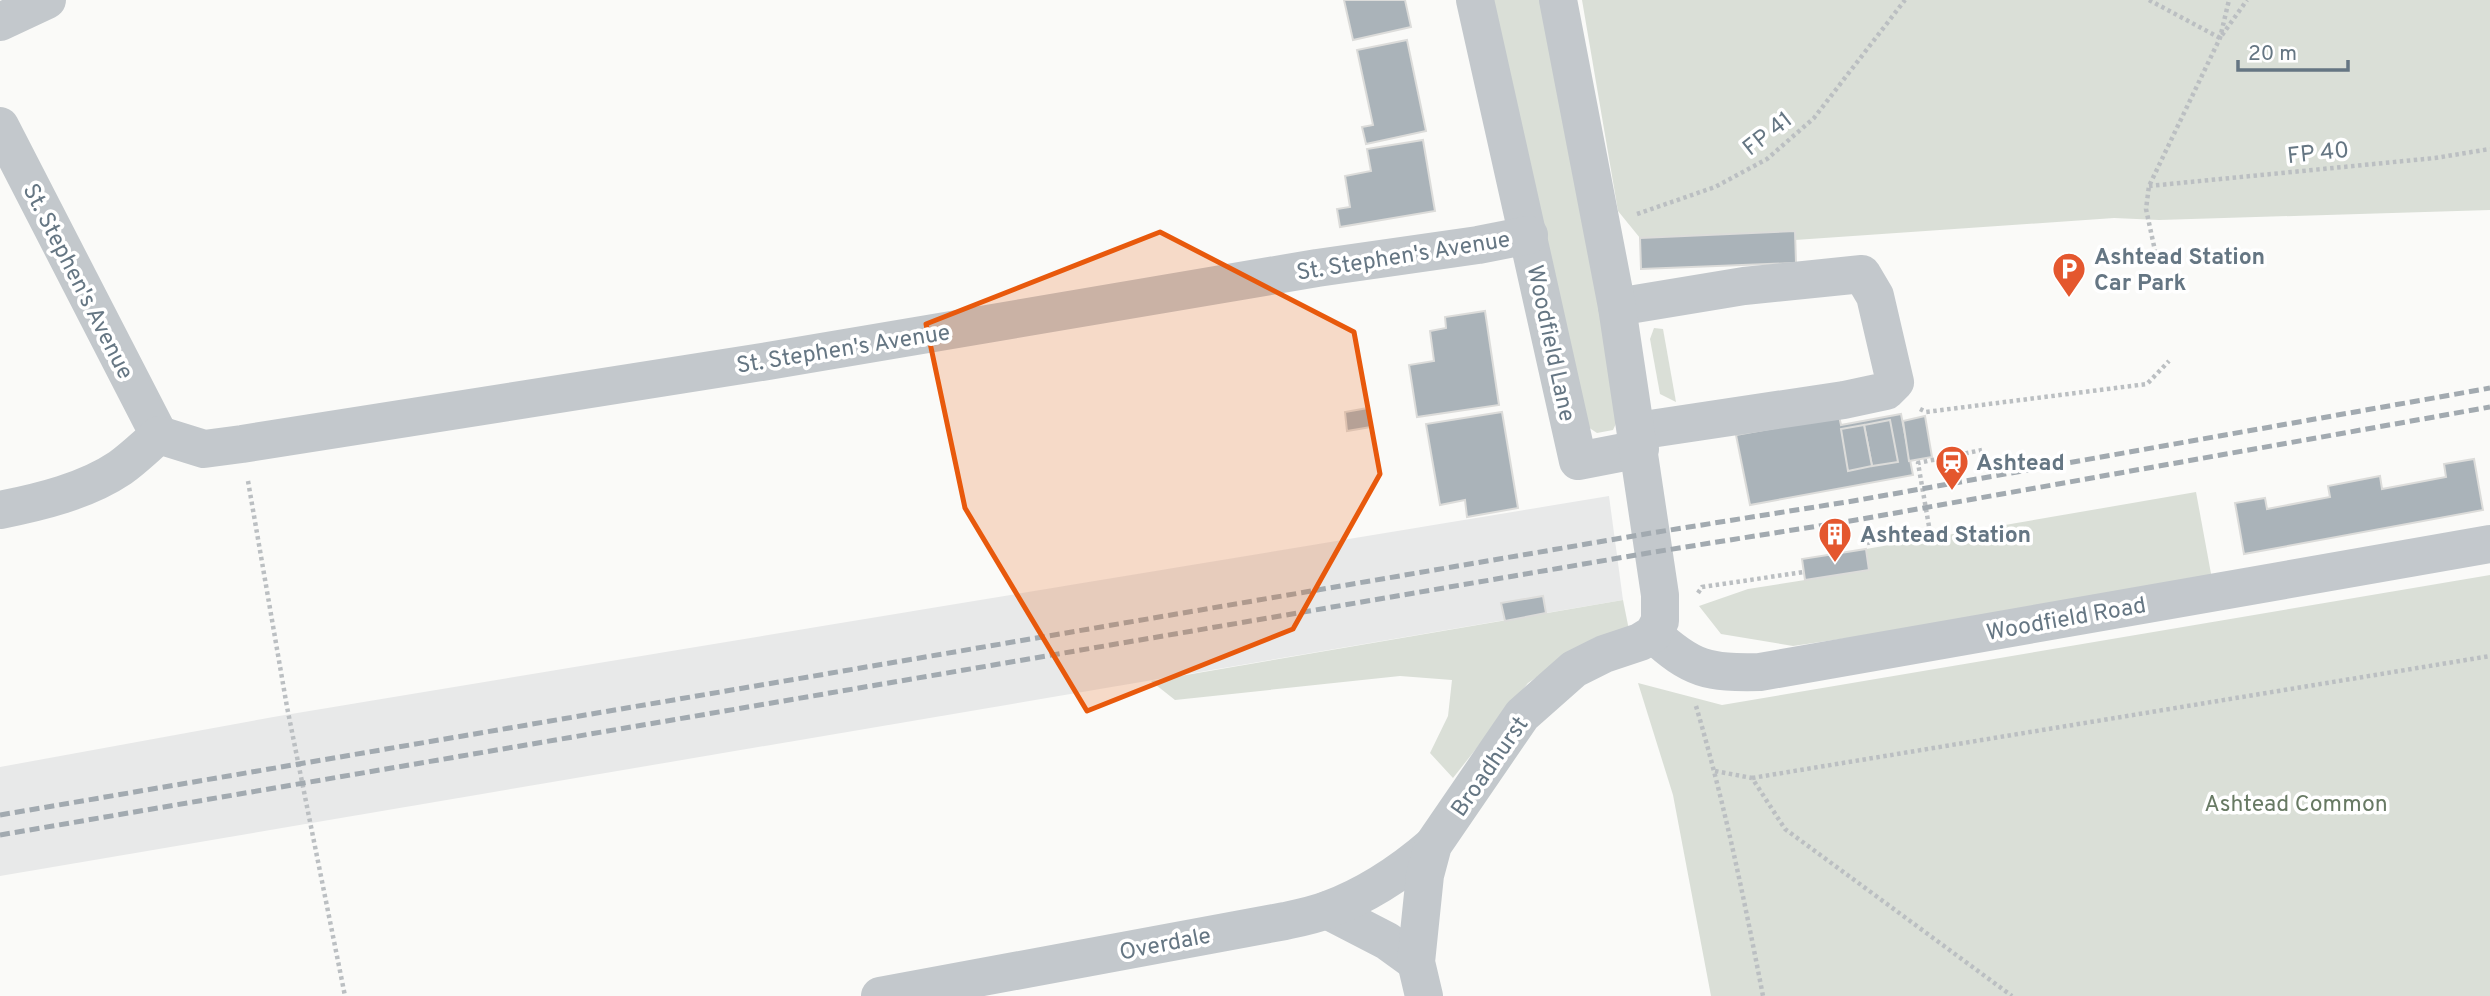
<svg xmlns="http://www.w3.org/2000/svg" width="2490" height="996" viewBox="0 0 2490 996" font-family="Overpass,sans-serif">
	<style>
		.built { fill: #e8e9e9 }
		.green { fill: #dadfd7 }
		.building { fill: #aab3b9; stroke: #dcdcda; stroke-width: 2 }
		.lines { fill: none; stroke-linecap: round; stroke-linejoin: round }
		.path { stroke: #bbbfc2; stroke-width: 4.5; stroke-dasharray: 3.5 3.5; stroke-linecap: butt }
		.minor { stroke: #c3c8cc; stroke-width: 38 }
		.rail { stroke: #a2aab0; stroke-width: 5; stroke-dasharray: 10 5; stroke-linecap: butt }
		.marked { fill: #e8590c; fill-opacity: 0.2; stroke: #e8590c; stroke-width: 5; stroke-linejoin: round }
		.labels { text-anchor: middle; stroke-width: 7; stroke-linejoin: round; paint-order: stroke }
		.street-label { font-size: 23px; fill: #657683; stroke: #fff }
		.poi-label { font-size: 23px; font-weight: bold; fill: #657683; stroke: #fff; text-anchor: start }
		.park-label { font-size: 23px; fill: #687a64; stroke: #fff }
	</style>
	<rect width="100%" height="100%" fill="#fafaf8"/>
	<path class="built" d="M1609 496 1623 600 0 876V767L279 716Z"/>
	<g class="green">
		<path d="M1491 0H1549L1619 417 1613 430 1597 433 1585 425Z"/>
		<path d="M1582 0H2490V210L2159 220 2114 218 1795 240 1794 231 1640 238 1618 211Z"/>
		<path d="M1654 328 1663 329 1676 402 1660 394 1650 339Z"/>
		<path d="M2196 492 2212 579 2085 603 1793 646 1721 634 1699 606 1748 589 1868 570 1866 549Z"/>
		<path d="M2490 575V996H1711L1673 795 1638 683 1722 705Z"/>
		<path d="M1623 600 1629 630 1594 638 1528 683 1453 778 1430 753 1448 716 1452 680 1400 676 1175 700 1151 681Z"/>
	</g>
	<g class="building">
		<path d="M1344 0H1405L1411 27 1353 40Z"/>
		<path d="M1407 40 1426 131 1366 144 1362 127 1373 125 1357 50Z"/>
		<path d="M1423 140 1435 211 1340 227 1337 209 1350 207 1345 176 1371 171 1367 149Z"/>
		<path d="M1795 231 1796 263 1641 269 1640 238Z"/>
		<path d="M1485 311 1499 405 1417 417 1409 365 1434 361 1430 331 1446 328 1445 317Z"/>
		<path d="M1368 408 1371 427 1347 431 1345 412Z"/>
		<path d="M1502 412 1518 508 1467 517 1465 500 1440 505 1426 424Z"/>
		<path d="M1901 414 1913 475 1750 505 1736 435 1839 416 1841 425Z"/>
		<path d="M1925 416 1932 457 1909 461 1903 421Z"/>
		<path d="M1890 420 1898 462 1872 466 1864 425Z"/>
		<path d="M1864 425 1872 466 1848 471 1841 429Z"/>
		<path d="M2474 459 2483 510 2244 554 2235 503 2265 498 2267 509 2330 497 2328 486 2380 476 2382 489 2446 477 2444 464Z"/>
		<path d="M1866 549 1869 570 1805 580 1802 559Z"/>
		<path d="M1543 596 1546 613 1505 621 1501 603Z"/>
	</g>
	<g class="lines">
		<g class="path">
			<path d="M2149 0 2220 38 2247 0"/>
			<path d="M2149 186 2435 158 2490 149"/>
			<path d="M1637 214 1715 187 1767 159 1814 118 1905 0"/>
			<path d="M2157 260 2146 209 2149 186 2220 38 2229 0"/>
			<path d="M1920 409 1926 412 2147 384 2169 361"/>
			<path d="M248 481 287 707 345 996"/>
			<path d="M1867 543 1930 532 1918 463 1982 450"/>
			<path d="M1698 593 1702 587 1804 572"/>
			<path d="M1696 706C1724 801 1744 898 1763 996"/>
			<path d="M1715 771 1752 778 1785 829 2012 996"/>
			<path d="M1752 778 2490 656"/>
		</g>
		<g class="minor">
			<path d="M1475 0 1578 461 1640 449"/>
			<path d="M0 22 47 0"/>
			<path d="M0 126 159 435"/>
			<path d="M1617 307 1744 286 1862 274 1875 296 1895 382 1886 391 1844 400 1637 431"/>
			<path d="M0 510C40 502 86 491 120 468 134 458 146 446 159 435L204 449 242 444 768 361 1317 268 1478 245 1529 235"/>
			<path d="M1653 634C1692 670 1708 673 1760 672L2490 544"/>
			<path d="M1327 910 1387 941 1416 962"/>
			<path d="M880 996 1285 921C1299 918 1314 915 1327 910 1365 896 1403 871 1433 845"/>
			<path d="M1424 996 1416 962 1425 875 1433 845 1522 715 1574 669 1604 654 1640 642 1653 634 1660 621V595L1617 307 1558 0"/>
		</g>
		<g class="rail">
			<path d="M0 815 1651 533 1853 501 2490 388"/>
			<path d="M0 835 1654 552 1856 520 2490 407"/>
		</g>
	</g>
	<path class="marked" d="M1160 232 1354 332 1380 474 1293 629 1087 711 965 508 926 324Z"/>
	<defs>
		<symbol id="parking-pin" viewBox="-11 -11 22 30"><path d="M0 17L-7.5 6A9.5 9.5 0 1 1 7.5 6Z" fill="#e4572e" stroke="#fff"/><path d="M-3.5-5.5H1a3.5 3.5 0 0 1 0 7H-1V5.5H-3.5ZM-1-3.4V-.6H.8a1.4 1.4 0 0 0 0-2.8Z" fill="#fff"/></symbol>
		<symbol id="station-pin" viewBox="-11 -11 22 30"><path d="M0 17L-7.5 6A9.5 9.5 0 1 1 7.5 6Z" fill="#e4572e" stroke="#fff"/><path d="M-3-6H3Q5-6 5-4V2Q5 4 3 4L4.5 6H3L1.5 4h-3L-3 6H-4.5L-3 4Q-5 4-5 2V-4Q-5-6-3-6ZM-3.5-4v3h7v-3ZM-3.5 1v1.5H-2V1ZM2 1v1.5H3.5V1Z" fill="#fff"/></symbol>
		<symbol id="building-pin" viewBox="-11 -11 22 30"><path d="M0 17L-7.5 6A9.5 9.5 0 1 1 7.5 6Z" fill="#e4572e" stroke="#fff"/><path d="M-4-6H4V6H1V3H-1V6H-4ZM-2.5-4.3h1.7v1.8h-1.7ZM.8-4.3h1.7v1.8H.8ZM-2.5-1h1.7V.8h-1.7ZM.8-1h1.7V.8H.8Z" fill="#fff"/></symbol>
	</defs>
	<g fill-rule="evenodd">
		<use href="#parking-pin" x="2050" y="250" width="38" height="52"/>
		<use href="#station-pin" x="1933" y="443" width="38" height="52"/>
		<use href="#building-pin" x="1816" y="515" width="38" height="52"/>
	</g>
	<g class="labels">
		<g class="street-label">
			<text transform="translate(1767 133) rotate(-38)" y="8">FP 41</text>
			<text transform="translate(2318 152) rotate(-6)" y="8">FP 40</text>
			<text transform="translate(1403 255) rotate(-9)" y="8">St. Stephen's Avenue</text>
			<text transform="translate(79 281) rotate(63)" y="8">St. Stephen's Avenue</text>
			<text transform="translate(1552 343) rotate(78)" y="8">Woodfield Lane</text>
			<text transform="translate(843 348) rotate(-9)" y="8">St. Stephen's Avenue</text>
			<text transform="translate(2066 618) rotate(-10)" y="8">Woodfield Road</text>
			<text transform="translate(1489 766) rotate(-55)" y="8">Broadhurst</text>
			<text transform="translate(1165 943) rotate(-11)" y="8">Overdale</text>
		</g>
		<g class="poi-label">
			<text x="2094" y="264">Ashtead Station<tspan x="2094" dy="26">Car Park</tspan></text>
			<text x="1976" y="470">Ashtead</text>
			<text x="1860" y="542">Ashtead Station</text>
		</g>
		<g class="park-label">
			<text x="2296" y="811">Ashtead Common</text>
		</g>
	</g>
	<path d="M2238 60v10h110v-10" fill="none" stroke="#657683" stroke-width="3.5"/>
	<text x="2248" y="60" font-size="21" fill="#657683" stroke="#ffffff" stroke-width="5" paint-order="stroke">20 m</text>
</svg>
